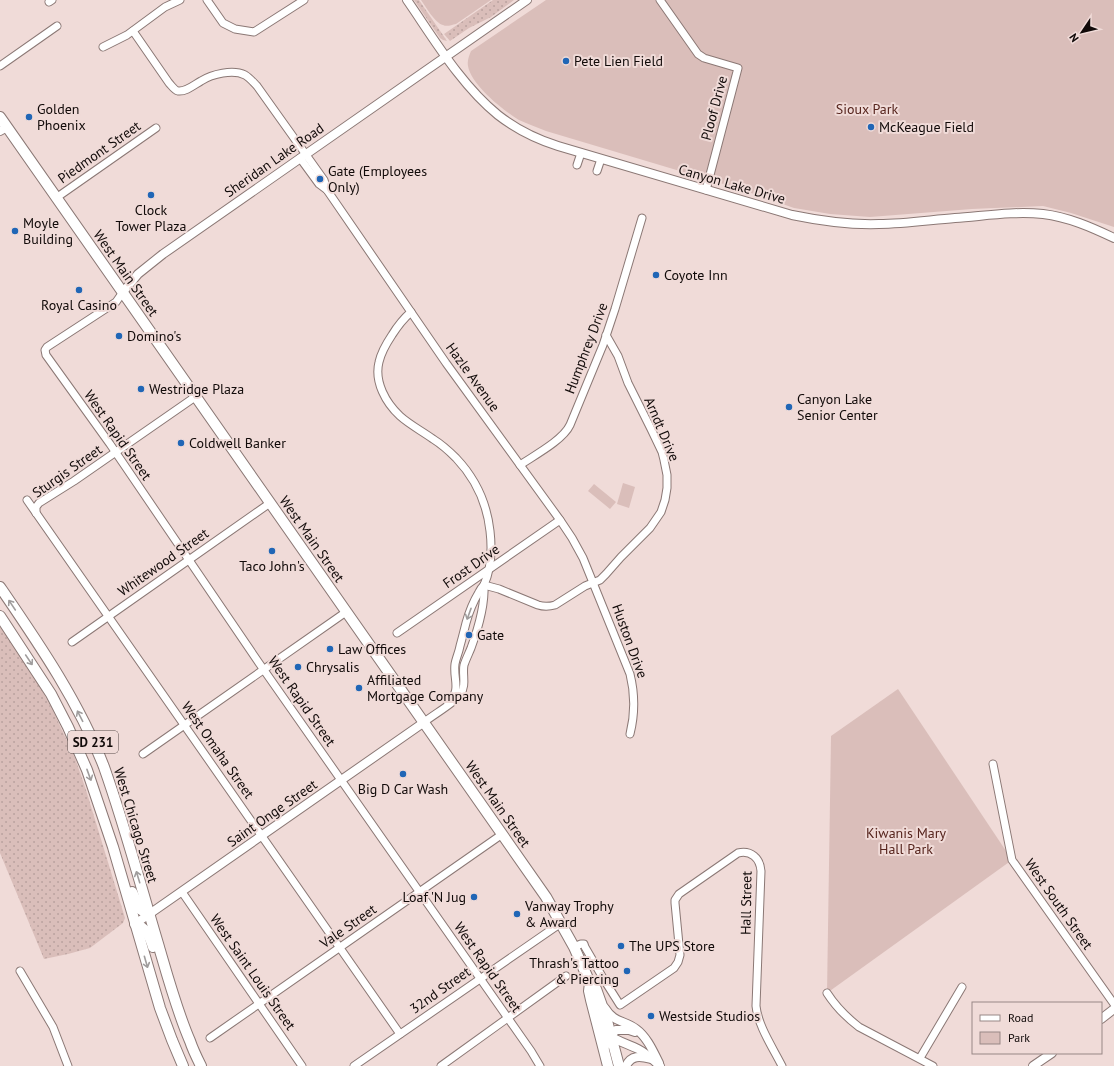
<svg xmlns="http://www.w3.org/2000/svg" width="1114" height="1066" viewBox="0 0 1114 1066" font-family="'PT Sans',sans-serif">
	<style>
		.grass { fill: url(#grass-dots) }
		.park { fill: #dabeba }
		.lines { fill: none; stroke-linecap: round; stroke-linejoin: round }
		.minor-casing { stroke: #8b7875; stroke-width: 9 }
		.tertiary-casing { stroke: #8b7875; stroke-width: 10 }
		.primary-casing { stroke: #8b7875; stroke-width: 12 }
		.minor { stroke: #fff; stroke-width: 7 }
		.tertiary { stroke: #fff; stroke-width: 8 }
		.primary { stroke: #fff; stroke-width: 10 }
		.oneway { stroke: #a09d9d }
		.poi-dot { fill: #2066b6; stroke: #f0dbd8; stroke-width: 1.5 }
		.labels { text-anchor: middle; stroke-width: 4; stroke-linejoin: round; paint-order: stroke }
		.shield { fill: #f0dbd8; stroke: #544947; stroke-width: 1 }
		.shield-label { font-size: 13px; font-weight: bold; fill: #110a09 }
		.poi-label { font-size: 14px; fill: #110a09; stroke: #f0dbd8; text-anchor: start }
		.street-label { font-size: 14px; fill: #110a09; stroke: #f0dbd8 }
		.park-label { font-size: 14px; fill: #56241d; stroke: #f0dbd8 }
	</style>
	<defs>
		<pattern id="grass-dots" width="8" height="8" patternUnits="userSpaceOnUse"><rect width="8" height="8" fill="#dabeba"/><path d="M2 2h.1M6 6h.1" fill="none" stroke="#baa29f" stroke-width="1.8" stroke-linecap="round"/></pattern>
	</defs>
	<rect width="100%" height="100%" fill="#f0dbd8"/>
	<g class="grass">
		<path d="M414 0H419L447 41 443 40 440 38Z"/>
		<path d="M493 0H514L491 17 469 28 450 41 444 34Z"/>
		<path d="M0 626 37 681 54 713 75 758 86 790 125 918 123 923 90 948 68 954 44 959 0 853Z"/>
	</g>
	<g class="park">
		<path d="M421 0H491L456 24C451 25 447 27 443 25 435 23 426 7 421 0Z"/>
		<path d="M546 0H1114V227L1071 213 1043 206 972 209 870 217 830 214 794 208 740 189 546 131C537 127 527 124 519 120 504 111 471 85 468 66 467 61 469 56 471 51Z"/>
		<path d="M623 483 635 487 629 508 617 504Z"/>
		<path d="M594 484 616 502 610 509 588 491Z"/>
		<path d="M898 689 1012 860 827 993 831 736Z"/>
	</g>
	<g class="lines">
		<defs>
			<g id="minor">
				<path d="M207 0 223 23 235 29 254 32 304 0"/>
				<path d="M660 0 698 54 704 58 738 68 706 190"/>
				<path d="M49 2 52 0"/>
				<path d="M133 31 169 83C172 86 174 90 178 91 186 92 194 85 201 81 212 74 233 69 245 75 250 78 253 82 257 86L324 180 327 190"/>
				<path d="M103 47 127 35 165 7 180 0"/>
				<path d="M0 66 57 26"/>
				<path d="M300 158 319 184 327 190 446 363 560 520 572 538 583 558 630 674C635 694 635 714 630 734"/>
				<path d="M577 165 581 153"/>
				<path d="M597 171 601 159"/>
				<path d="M56 198 156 128"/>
				<path d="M123 292 116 302 47 347 45 350 46 355 110 444 259 663 531 1051 540 1066"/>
				<path d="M411 312C403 319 397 327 392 335 386 344 381 353 379 362 374 382 386 403 400 416 410 425 422 431 433 439 441 444 449 451 456 458 475 478 487 504 490 531 492 548 491 569 484 585 482 587 480 590 479 592 473 602 469 612 466 623 464 631 462 639 460 646 459 652 456 658 455 664 453 681 462 688 448 704"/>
				<path d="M520 465C535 455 563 440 570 425L603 345 615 309 642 218"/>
				<path d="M27 500 400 1034"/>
				<path d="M36 513V507L39 503 74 481 195 397"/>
				<path d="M484 585 499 589 538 605C544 607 548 607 555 605L585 586 600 580 606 574 621 557 650 528 661 512 665 500 667 488V475L664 460 662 452 651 429 628 383 618 356 606 335"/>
				<path d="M397 633 560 520"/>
				<path d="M72 642 270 503"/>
				<path d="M423 723C433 715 454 703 460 695 467 685 462 675 464 665 466 659 469 653 471 648 478 629 485 604 484 585"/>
				<path d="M143 754 346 612"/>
				<path d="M993 764 1012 860 1114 1004"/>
				<path d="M182 892 302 1066"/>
				<path d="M574 947 581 944H584L585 947 603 978 620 1005 674 968 678 962 680 955 675 903V900L679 894 738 853C751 850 760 858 761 871L756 1006C758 1026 773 1048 782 1066"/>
				<path d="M20 971 53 1027 68 1066"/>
				<path d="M827 993C836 1007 846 1017 859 1027L933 1066"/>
				<path d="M210 1038 501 835"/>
				<path d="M920 1058 962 987"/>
				<path d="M354 1066 561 923"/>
				<path d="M441 1066 566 976"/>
			</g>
			<g id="tertiary">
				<path d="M407 0C434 39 461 85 498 115 516 129 536 139 558 146L792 215C821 221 850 225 879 224 904 224 930 220 955 218 984 216 1013 211 1043 214 1068 217 1091 227 1114 238"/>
				<path d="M0 131 7 127"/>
				<path d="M123 292 138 274 163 254 527 0"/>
				<path d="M135 924 423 723"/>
				<path d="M605 1008C614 1023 624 1020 636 1029 647 1037 653 1051 659 1063"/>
				<path d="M599 1014C601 1020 602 1029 607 1034 616 1041 628 1044 638 1049 646 1053 653 1060 660 1066"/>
				<path d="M1101 1019 1114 1009"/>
				<path d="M604 1049 608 1039 616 1030H629L635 1032"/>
				<path d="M626 1066C631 1055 640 1056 651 1059"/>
				<path d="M1033 1066 1052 1053"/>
			</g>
			<g id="primary">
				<path d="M0 117 546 897 574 947 590 983 596 989 606 1017 619 1066"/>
				<path d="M0 587C39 644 79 702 104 767 125 826 141 887 159 947 168 978 177 1011 190 1041 193 1050 197 1058 201 1066"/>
				<path d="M0 616 51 694 68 727 87 770 113 847 160 1008 172 1040 183 1066"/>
				<path d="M132 892 140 909 149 915"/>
				<path d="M135 924C146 927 150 937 153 947"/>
				<path d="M590 983 589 991 591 1000 608 1066"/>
			</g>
		</defs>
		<use href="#minor" class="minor-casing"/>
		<use href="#tertiary" class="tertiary-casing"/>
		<use href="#primary" class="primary-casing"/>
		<use href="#minor" class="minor"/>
		<use href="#tertiary" class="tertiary"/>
		<use href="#primary" class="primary"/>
	</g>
	<defs><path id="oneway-shaft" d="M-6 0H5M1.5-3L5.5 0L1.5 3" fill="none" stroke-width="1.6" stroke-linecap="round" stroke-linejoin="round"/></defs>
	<g class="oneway">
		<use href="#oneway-shaft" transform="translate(12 605) rotate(-124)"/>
		<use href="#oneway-shaft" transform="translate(469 614) rotate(110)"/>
		<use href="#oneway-shaft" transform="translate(29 660) rotate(56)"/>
		<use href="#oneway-shaft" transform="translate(80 716) rotate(-117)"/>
		<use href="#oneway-shaft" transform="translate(89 775) rotate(70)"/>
		<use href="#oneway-shaft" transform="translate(138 877) rotate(-107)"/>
		<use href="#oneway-shaft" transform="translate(146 962) rotate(74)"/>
	</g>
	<g class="poi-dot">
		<circle cx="566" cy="61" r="4"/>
		<circle cx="29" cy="117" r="4"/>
		<circle cx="871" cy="127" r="4"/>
		<circle cx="320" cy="179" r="4"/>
		<circle cx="151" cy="195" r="4"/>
		<circle cx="15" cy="231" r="4"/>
		<circle cx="656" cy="275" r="4"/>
		<circle cx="79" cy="290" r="4"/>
		<circle cx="119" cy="336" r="4"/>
		<circle cx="141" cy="389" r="4"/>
		<circle cx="789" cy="407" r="4"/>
		<circle cx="181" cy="443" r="4"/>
		<circle cx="272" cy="551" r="4"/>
		<circle cx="469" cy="635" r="4"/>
		<circle cx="330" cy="649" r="4"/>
		<circle cx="298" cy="667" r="4"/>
		<circle cx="359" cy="688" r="4"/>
		<circle cx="403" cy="774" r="4"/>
		<circle cx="474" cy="897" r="4"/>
		<circle cx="517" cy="914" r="4"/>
		<circle cx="621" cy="946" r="4"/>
		<circle cx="627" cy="971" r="4"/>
		<circle cx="651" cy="1016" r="4"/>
	</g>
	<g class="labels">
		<rect class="shield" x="68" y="731" width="50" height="22" rx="3"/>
		<g class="shield-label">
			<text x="93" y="747">SD 231</text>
		</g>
		<g class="poi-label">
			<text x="574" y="66">Pete Lien Field</text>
			<text x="37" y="114">Golden<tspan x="37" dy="16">Phoenix</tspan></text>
			<text x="879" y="132">McKeague Field</text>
			<text x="328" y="176">Gate (Employees<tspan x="328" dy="16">Only)</tspan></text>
			<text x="151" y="215" text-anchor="middle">Clock<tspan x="151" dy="16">Tower Plaza</tspan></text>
			<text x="23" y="228">Moyle<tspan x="23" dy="16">Building</tspan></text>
			<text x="664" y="280">Coyote Inn</text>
			<text x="79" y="310" text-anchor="middle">Royal Casino</text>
			<text x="127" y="341">Domino's</text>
			<text x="149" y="394">Westridge Plaza</text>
			<text x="797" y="404">Canyon Lake<tspan x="797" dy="16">Senior Center</tspan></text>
			<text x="189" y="448">Coldwell Banker</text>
			<text x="272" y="571" text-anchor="middle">Taco John's</text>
			<text x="477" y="640">Gate</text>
			<text x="338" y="654">Law Offices</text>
			<text x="306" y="672">Chrysalis</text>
			<text x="367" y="685">Affiliated<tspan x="367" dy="16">Mortgage Company</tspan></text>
			<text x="403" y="794" text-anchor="middle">Big D Car Wash</text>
			<text x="466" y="902" text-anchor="end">Loaf 'N Jug</text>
			<text x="525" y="911">Vanway Trophy<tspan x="525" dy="16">&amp; Award</tspan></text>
			<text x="629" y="951">The UPS Store</text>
			<text x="619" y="968" text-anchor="end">Thrash's Tattoo<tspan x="619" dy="16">&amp; Piercing</tspan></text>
			<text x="659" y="1021">Westside Studios</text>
		</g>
		<g class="street-label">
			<text transform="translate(714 108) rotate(-75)" y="5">Ploof Drive</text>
			<text transform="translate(99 152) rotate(-35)" y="5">Piedmont Street</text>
			<text transform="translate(274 160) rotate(-35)" y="5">Sheridan Lake Road</text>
			<text transform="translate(732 184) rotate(16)" y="5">Canyon Lake Drive</text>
			<text transform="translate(126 273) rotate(55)" y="5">West Main Street</text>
			<text transform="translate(586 348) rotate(-69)" y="5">Humphrey Drive</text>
			<text transform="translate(473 377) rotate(54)" y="5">Hazle Avenue</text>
			<text transform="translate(662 429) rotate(67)" y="5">Arndt Drive</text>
			<text transform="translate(118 435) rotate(55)" y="5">West Rapid Street</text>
			<text transform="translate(67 471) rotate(-35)" y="5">Sturgis Street</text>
			<text transform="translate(312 539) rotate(55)" y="5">West Main Street</text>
			<text transform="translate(163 562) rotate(-35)" y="5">Whitewood Street</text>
			<text transform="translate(471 566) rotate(-35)" y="5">Frost Drive</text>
			<text transform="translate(630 641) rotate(70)" y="5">Huston Drive</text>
			<text transform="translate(302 701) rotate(55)" y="5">West Rapid Street</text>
			<text transform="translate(218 750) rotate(55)" y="5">West Omaha Street</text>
			<text transform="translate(498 804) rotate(55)" y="5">West Main Street</text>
			<text transform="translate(272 813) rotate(-35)" y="5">Saint Onge Street</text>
			<text transform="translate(136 825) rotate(73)" y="5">West Chicago Street</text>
			<text transform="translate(746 903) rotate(-89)" y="5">Hall Street</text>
			<text transform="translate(1059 904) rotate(55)" y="5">West South Street</text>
			<text transform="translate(348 926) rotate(-35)" y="5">Vale Street</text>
			<text transform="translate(488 967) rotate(55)" y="5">West Rapid Street</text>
			<text transform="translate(253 972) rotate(55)" y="5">West Saint Louis Street</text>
			<text transform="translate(440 990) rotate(-35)" y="5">32nd Street</text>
		</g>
		<g class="park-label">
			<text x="867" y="114">Sioux Park</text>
			<text x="906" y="838">Kiwanis Mary<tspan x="906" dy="16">Hall Park</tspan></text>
		</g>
	</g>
	<rect x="972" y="1002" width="130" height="52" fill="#f0dbd8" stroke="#978785"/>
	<rect x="980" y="1015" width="20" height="6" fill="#ffffff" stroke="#978785"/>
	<text x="1008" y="1022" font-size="12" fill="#110a09">Road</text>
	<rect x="980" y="1032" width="20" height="12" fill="#dabeba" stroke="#978785"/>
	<text x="1008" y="1042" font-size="12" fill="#110a09">Park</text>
	<g transform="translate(1082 32) rotate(235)" stroke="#f0dbd8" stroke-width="3" paint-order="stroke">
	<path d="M0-3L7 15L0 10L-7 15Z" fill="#110a09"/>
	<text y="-6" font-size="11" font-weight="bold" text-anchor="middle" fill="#110a09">N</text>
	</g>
</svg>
